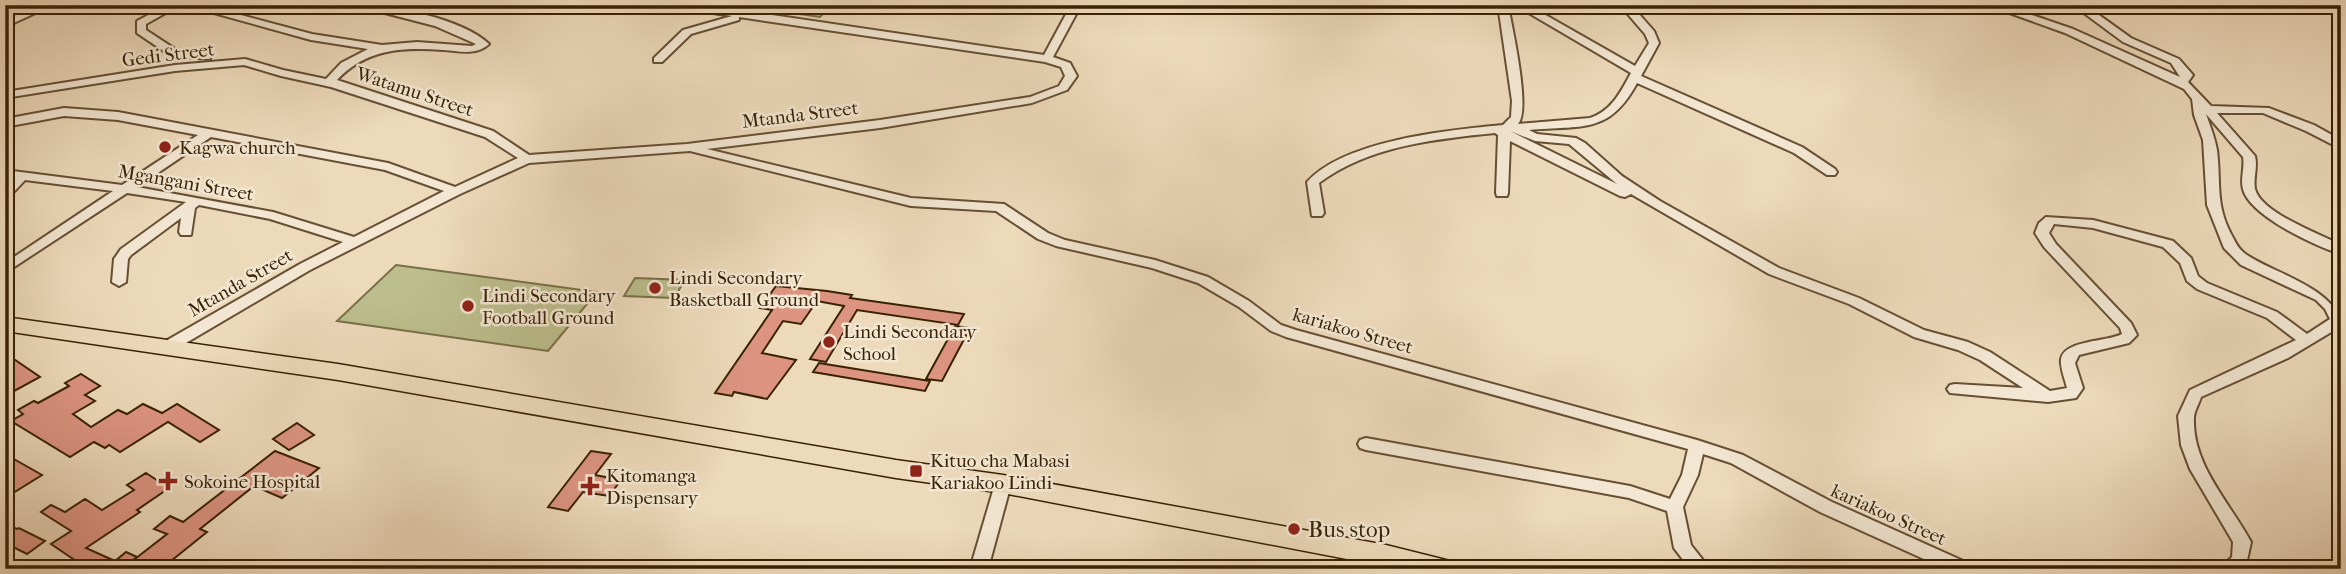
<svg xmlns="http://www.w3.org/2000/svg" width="2346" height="574" viewBox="0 0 2346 574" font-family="'IM FELL French Canon',serif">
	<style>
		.green { fill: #bcbe8d; stroke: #7a7048; stroke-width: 2 }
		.building { fill: #dc9481; stroke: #392104; stroke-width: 2 }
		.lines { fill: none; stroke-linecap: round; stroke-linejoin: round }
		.minor-casing { stroke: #664f32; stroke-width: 4 }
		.highway-casing { stroke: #392104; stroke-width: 3 }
		.minor { fill: #f3e7d3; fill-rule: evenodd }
		.highway { fill: #eddabb; fill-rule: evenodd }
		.poi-dot { fill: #8f2418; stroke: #f3e7d3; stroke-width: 2.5 }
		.labels { text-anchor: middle; stroke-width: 5; stroke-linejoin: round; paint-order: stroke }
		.street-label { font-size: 19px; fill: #392104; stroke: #f3e7d3 }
		.poi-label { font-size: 19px; fill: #392104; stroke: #f3e7d3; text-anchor: start }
		.near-poi-label { font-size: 23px; fill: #392104; stroke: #f3e7d3; text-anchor: start }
	</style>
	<rect width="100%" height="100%" fill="#eddabb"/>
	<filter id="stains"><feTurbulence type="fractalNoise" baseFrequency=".00286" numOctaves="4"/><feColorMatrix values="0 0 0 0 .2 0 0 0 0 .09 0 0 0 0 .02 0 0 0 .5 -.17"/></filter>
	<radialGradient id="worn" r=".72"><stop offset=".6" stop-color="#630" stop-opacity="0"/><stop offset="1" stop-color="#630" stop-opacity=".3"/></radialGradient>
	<g class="green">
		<path d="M736 5H832L820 17Z"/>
		<path d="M396 265 597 292 548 351 337 321Z"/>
		<path d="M635 278 685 280 674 298 624 296Z"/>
	</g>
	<g class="building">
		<path d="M776 286 827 291 852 295 850 298 964 314 958 325 857 310 826 362 810 359 844 306 817 301 801 324 783 321 762 353 796 360 767 399 734 392 732 396 715 393 772 310 760 308Z"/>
		<path d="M955 326 970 328 942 381 926 379Z"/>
		<path d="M5 353 40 377 5 396Z"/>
		<path d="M819 363 930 381 925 391 813 372Z"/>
		<path d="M81 374 100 386 85 395 95 401 73 414 91 427 118 410 127 414 143 404 162 413 177 404 219 430 200 442 168 422 120 452 109 445 105 448 94 442 70 457 11 421 23 414 18 410 34 401 38 403 69 386 65 383Z"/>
		<path d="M297 423 314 435 289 450 273 439Z"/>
		<path d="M275 451 319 468 282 498 254 486 200 529 207 532 161 569H145L131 562 167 534 154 529 170 516 183 522Z"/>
		<path d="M591 451 611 454 595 475 621 480 609 496 583 492 568 511 548 507Z"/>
		<path d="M5 454 42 475 5 498Z"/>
		<path d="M146 473 169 488 137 510 140 512 86 548 115 561 126 552 137 557 125 566 132 569H71L79 563 51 544 71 531 41 512 51 505 65 512 85 499 102 510 134 490 127 485Z"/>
		<path d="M5 524 17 529 19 528 45 541 27 554 5 543Z"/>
	</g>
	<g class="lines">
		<defs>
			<g id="minor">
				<path d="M5 5 30 9 39 5H53L5 27V20L16 15 5 10Z"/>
				<path d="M167 5H180L146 24V30L178 51 210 55V59L171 56 137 33V21Z"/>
				<path d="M185 5H203L312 34 382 45 417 42 472 46 476 44 435 26 354 5C392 5 461 18 489 44 476 56 459 51 443 50 402 47 366 49 337 80L493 131 529 155 687 144 880 120 1030 97 1059 86 1065 76 1061 67 1045 62 739 17V20L691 34 662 62H654V58L683 30 732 16 682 8 677 5H705L1044 55 1071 5H1081L1053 57 1070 63 1077 76 1067 90 1032 103 880 128 707 149 911 198 1004 204 1048 233 1065 240 1155 260 1208 277 1249 301 1281 325 1296 330 1697 440 1743 455 1832 502 1970 564 1973 569H1946L1820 512 1731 463 1703 454 1698 475 1683 507 1691 545 1710 569H1690L1674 548 1667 511 1629 498 1366 450 1360 448 1358 444 1360 440 1366 438 1630 486 1670 499 1682 475 1688 449 1286 337 1271 331 1239 307 1198 283 1152 268 1056 246 1038 239 996 211 911 206 690 151 529 163 460 194 310 270 174 350H164L162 346 164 342 300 264 343 242 270 219 199 205 195 208 191 235H181L179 232 181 218 131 255 128 259 126 282 119 286 112 282 114 259 121 249 186 202 127 193 5 273V263L113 191 25 180 10 196 5 197V186L12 179 5 178V170L122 185 198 135 118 120 64 116 5 127V119L64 108 118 112 388 163 455 187 518 158 485 137 331 87 281 76 244 65 175 71 5 98V92L175 65 245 59 283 70 326 79 341 63 368 49 311 40ZM211 137 385 170 444 191 354 237 273 212 137 187Z"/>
				<path d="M1498 5H1508C1512 27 1531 110 1518 124L1590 118C1612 111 1621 91 1631 73L1515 5H1528L1635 66 1649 43 1645 34 1620 5H1631L1654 31 1659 43 1641 76 1802 147 1835 169 1837 172 1835 175H1827L1794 153 1637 83C1609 135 1582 125 1529 130L1537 134 1576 138 1585 143 1622 176 1660 201 1779 268 1859 298 1924 330 1968 342 1990 352 2050 391 2067 388C2065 379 2060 368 2061 359 2064 340 2107 342 2122 334L2120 328 2044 247 2035 233 2039 223 2046 217 2093 220 2173 241 2191 258 2198 276 2207 283 2277 312 2307 334 2330 319 2325 309 2316 300 2241 265 2224 248 2207 205 2203 140 2194 115 2192 99 2184 89 2065 33 1987 5H2003L2073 29 2180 77 2171 63 2123 42 2073 5H2085L2131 38 2179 59 2193 75 2188 82 2211 106 2269 108 2314 125 2341 140V149L2306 131 2263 113H2217L2255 156C2258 167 2253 178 2255 189 2261 213 2320 234 2341 245V254C2316 247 2249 215 2243 189 2240 179 2245 168 2243 157L2206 114C2210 126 2215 138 2217 150 2221 182 2215 204 2231 234 2235 241 2237 247 2243 252 2263 270 2346 290 2338 328L2288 358 2201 397C2199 404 2194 411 2194 418 2192 465 2230 503 2251 542L2246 565 2241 569H2219L2232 557 2233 542 2190 469 2181 445 2178 416 2190 390 2296 340 2267 318 2197 289 2187 281 2180 263 2163 247 2093 228 2054 224 2049 233 2056 244 2131 323 2137 335 2129 343 2079 355 2075 363 2083 388 2076 398 2048 402 1950 393 1947 389 1950 385 1955 384 2023 388 1980 360 1958 350 1914 337 1849 304 1769 274 1631 194 1625 197 1620 196 1510 141 1508 193 1507 196H1497L1496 193 1498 135 1495 133C1435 139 1368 146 1319 183L1324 213 1322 216H1312L1307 182C1345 140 1449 130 1503 125L1511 117 1512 101ZM1510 131 1535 141 1569 144 1617 184Z"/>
				<path d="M1003 478 1009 480 1011 484 988 569H970L995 484 997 480Z"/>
			</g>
			<path id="highway" d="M5 317 338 364 896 460 1003 475 1386 545 1450 561 1454 569H1399L1003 493 896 478 338 380 5 331Z"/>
		</defs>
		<use href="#minor" class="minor-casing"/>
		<use href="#highway" class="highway-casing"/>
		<use href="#minor" class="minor"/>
		<use href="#highway" class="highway"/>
	</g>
	<g class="poi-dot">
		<circle cx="165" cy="147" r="7"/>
		<circle cx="655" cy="288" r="7"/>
		<circle cx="468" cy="306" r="7"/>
		<circle cx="829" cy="342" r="7"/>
		<rect x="909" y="464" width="14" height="14" rx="3.5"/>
		<path d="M164.5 470.5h7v7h7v7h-7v7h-7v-7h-7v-7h7z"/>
		<path d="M586.5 475.5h7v7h7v7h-7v7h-7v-7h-7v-7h7z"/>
		<circle cx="1294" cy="529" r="7"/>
	</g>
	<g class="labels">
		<g class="street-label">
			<text transform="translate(168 54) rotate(-7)" y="7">Gedi Street</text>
			<text transform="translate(415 91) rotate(18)" y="7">Watamu Street</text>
			<text transform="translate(800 114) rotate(-7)" y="7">Mtanda Street</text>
			<text transform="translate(186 182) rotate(10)" y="7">Mgangani Street</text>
			<text transform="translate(240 282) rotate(-30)" y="7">Mtanda Street</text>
			<text transform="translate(1353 330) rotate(16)" y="7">kariakoo Street</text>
			<text transform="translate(1889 514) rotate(24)" y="7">kariakoo Street</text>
		</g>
		<g class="poi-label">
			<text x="179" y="154">Kagwa church</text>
			<text x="669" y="284">Lindi Secondary<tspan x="669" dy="22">Basketball Ground</tspan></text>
			<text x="482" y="302">Lindi Secondary<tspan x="482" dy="22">Football Ground</tspan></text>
			<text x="843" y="338">Lindi Secondary<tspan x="843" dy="22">School</tspan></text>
			<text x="930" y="467">Kituo cha Mabasi<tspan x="930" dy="22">Kariakoo Lindi</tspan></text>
			<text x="606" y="482">Kitomanga<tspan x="606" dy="22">Dispensary</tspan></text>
			<text x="184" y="488">Sokoine Hospital</text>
		</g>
		<g class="near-poi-label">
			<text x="1308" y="537">Bus stop</text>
		</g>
	</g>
	<rect width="2346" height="574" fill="none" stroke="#eddabb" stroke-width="28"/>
	<rect x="7" y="7" width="2332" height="560" fill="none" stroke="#392104" stroke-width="3.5"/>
	<rect x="14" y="14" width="2318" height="546" fill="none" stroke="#392104" stroke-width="2"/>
	<rect width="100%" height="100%" filter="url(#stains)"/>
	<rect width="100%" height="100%" fill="url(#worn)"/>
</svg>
